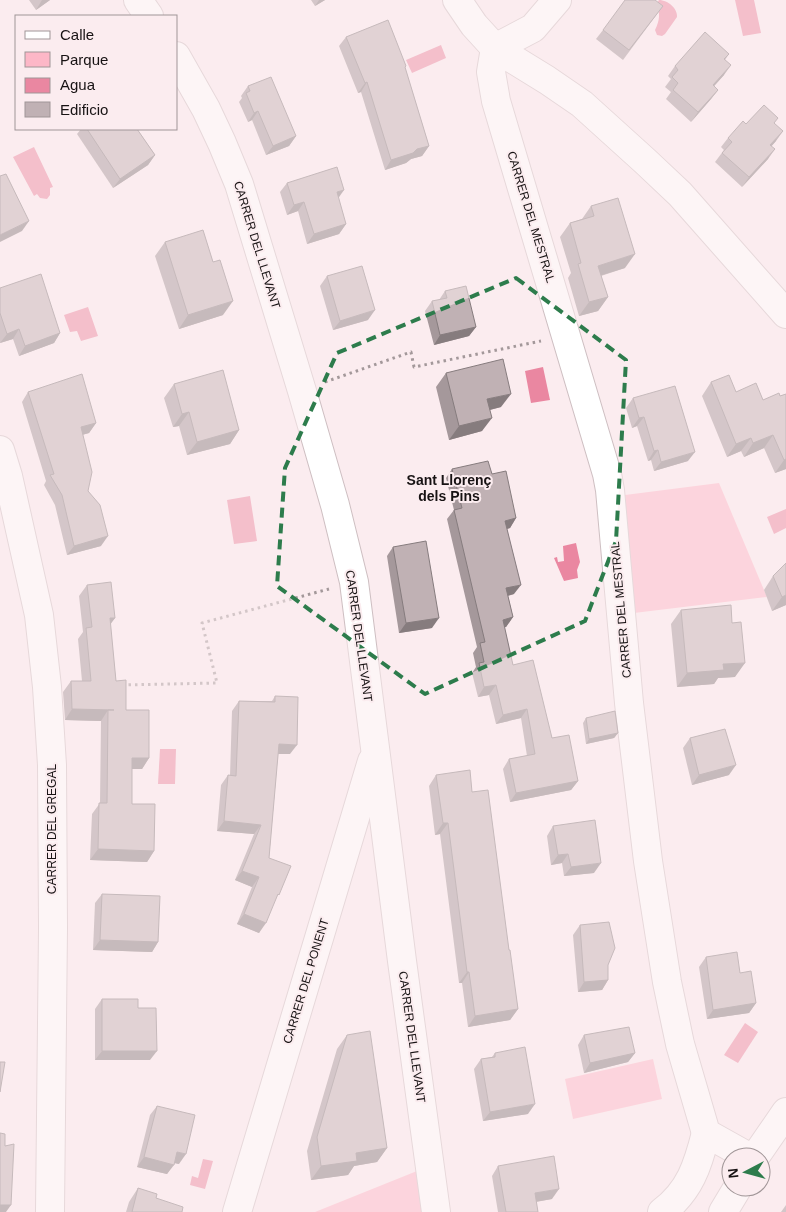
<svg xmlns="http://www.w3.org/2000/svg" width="786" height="1212" viewBox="0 0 786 1212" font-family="Arial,sans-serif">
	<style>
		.green { fill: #fdb7c7 }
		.water { fill: #ea87a1 }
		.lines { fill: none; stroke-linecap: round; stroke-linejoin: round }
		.minor-casing { stroke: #cebfc2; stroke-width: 30 }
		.path { stroke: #a3989a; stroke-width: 3; stroke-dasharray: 2.5 4; stroke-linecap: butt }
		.minor { stroke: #fff; stroke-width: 28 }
		.wall { fill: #a5989b }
		.shaded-wall { fill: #867c7e }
		.building { fill: #c0b1b4; stroke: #867c7e }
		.marked { fill: none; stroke: #2d7c4c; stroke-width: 4; stroke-dasharray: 10 6; stroke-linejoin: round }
		.labels { text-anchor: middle; stroke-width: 4; stroke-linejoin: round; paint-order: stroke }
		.street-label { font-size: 12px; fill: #171213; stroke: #fbecef }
		.neighbourhood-label { font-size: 14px; font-weight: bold; fill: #171213; stroke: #fbecef }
	</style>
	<rect width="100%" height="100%" fill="#fbecef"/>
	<g class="green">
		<path d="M719 483 767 597 634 613 625 495Z"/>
		<path d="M653 1059 662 1099 573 1119 565 1079Z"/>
		<path d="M417 1171 422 1212H315Z"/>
	</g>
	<g class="water">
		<path d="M659 0C668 0 678 9 677 17L665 34 662 36 657 35 655 30C660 20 660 14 657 3Z"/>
		<path d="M735 0H754L761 33 743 36Z"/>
		<path d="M441 45 446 58 412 73 406 60Z"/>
		<path d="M34 147 53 187 50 188V195L47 199 40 198 37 194 34 196 13 157Z"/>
		<path d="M88 307 98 336 81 341 77 331 70 332 64 315Z"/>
		<path d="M543 367 550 400 531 403 525 371Z"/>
		<path d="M250 496 257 541 234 544 227 500Z"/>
		<path d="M786 509V528L774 534 767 517Z"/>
		<path d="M576 543 580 562 577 570 578 578 564 581 554 558 557 557 558 562 564 561 563 546Z"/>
		<path d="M160 749H176L175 784H158Z"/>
		<path d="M745 1023 758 1032 738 1063 724 1055Z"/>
		<path d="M203 1159 213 1161 205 1189 190 1185 192 1176 198 1178Z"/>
	</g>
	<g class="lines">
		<defs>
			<g id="minor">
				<path d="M138 0 149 16"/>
				<path d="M457 0 474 25 495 48 547 80 582 104 645 161 680 194 786 314"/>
				<path d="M557 0 533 28 495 48 491 72 496 101 607 474 610 490 629 703 648 861 667 982 680 1044 706 1133 749 1157"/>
				<path d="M176 56 206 109 222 143 239 184 302 391 335 505 354 582 402 961 436 1212"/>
				<path d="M0 450 8 476 39 615 47 687 52 765 53 928 50 1212"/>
				<path d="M755 1157 786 1112"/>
				<path d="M237 1212 372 761"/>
				<path d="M662 1212C690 1191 698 1165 706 1133"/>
				<path d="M723 1212 738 1187"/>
			</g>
		</defs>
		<use href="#minor" class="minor-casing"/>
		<g class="path">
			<path d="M325 382 411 352 414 367 541 341"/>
			<path d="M122 685 217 683 202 623 329 589"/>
		</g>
		<use href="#minor" class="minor"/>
	</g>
	<g class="wall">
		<path d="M29 0H50L36 10Z"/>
		<path d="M311 0H325L315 6Z"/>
		<path d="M663 6 623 60 596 39 603 30Z"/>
		<path d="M346 37 405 68 429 146 422 156 411 159 406 163 385 170 361 92 358 93 339 46Z"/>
		<path d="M729 54 725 60 724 75 714 86 718 90 711 99 691 122 666 99 671 92 665 87 671 79 668 76 675 66Z"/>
		<path d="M248 86 296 136 289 146 266 155 252 120 248 122 239 102 242 98 241 96Z"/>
		<path d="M774 123 776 141 771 146 768 159 742 187 715 162 724 150 721 147 728 138 746 124Z"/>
		<path d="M81 129H137L155 155 148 165 113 188 77 134Z"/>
		<path d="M287 183 346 224 339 234 307 244 298 211 287 215 280 192Z"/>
		<path d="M591 206 625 268 601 276 608 297 598 311 579 316 568 278 571 273 560 237 570 223 582 219Z"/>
		<path d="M165 242 213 262 223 315 179 329 155 256Z"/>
		<path d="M327 276 368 320 333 330 320 286Z"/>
		<path d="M0 288 60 333 54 343 19 356 13 339 0 343Z"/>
		<path d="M445 291 476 327 469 336 434 345 425 311 432 301 439 300Z"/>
		<path d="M446 373 501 407 490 410 482 431 449 440 436 387Z"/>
		<path d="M711 382 736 392 763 400 780 396 786 394V469L775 473 764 448 744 457 741 451 727 457 702 396Z"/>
		<path d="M174 384 239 430 230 444 187 455 179 426 173 427 164 398Z"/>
		<path d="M28 392 96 423 89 433 82 435 88 491 101 546 67 555 55 505 44 485 46 481 22 402Z"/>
		<path d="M633 398 688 461 654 471 651 460 648 461 637 426 632 428 626 408Z"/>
		<path d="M452 469 492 474 516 518 510 528 507 529 514 594 508 596 513 617 506 627H504L513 665 552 738 578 781 571 790 510 802 503 769 509 759 527 756 521 718 496 724 489 695 478 697 472 673 476 667 473 653 477 647 447 519 454 510 446 478Z"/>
		<path d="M393 547 432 628 399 633 387 556Z"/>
		<path d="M786 563V605L772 611 764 590 773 576Z"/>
		<path d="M87 585 115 618 110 624 116 681 126 710 149 758 142 769H132V804L154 851 147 862 90 860 92 814 100 803 101 721 65 720 63 692 71 681H82L78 639 83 632 79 596Z"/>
		<path d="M681 610 735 677 718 678 714 684 677 687 671 624Z"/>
		<path d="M275 696 290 754H278L269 858 274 902 259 933 237 924 252 887 235 880 254 834 217 831 221 785 228 775 230 776 232 711 239 701H272Z"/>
		<path d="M586 718 618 733 614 738 586 744 583 723Z"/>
		<path d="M690 738 729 775 692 785 683 748Z"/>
		<path d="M436 775 472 792 509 950 518 1009 510 1020 468 1027 462 983H459L440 834 435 835 429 786Z"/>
		<path d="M553 826 594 873 564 876 562 863 551 865 547 836Z"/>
		<path d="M102 894 158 942 152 952 93 950 95 903Z"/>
		<path d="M580 925 608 965V980L602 990 578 992 573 935Z"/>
		<path d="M706 957 740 973 756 1003 749 1013 707 1019 699 967Z"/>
		<path d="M102 999 138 1008 150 1060H95V1009Z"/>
		<path d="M347 1035 387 1148 377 1162 354 1166 348 1175 311 1180 307 1151 337 1049Z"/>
		<path d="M584 1035 635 1053 628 1062 584 1073 578 1045Z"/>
		<path d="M495 1053 528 1114 483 1121 474 1069 481 1059 492 1057Z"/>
		<path d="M157 1106 179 1164 174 1163 167 1174 137 1167 150 1115Z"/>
		<path d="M498 1166 552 1199 536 1202 538 1212H498L492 1176Z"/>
		<path d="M138 1188 156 1198 182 1212H126L129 1202Z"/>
		<path d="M786 1205V1212H781Z"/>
	</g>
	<g class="shaded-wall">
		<path d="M42 0H50L36 10Z"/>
		<path d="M319 0H325L315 6Z"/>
		<path d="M731 65 724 75 706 95 713 85Z"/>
		<path d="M367 82 361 92 358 93 365 83Z"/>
		<path d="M718 90 711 99 691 122 698 112Z"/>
		<path d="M258 111 252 120 248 122 254 113Z"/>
		<path d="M783 131 776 141 764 155 770 145Z"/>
		<path d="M296 136 289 146 266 155 273 146Z"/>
		<path d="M429 146 422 156 411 159 406 163 385 170 391 160 417 149Z"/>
		<path d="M775 149 768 159 742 187 749 177Z"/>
		<path d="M155 155 148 165 113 188 120 179Z"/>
		<path d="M344 190 337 200V192Z"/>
		<path d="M304 202 298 211 287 215 294 205Z"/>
		<path d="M29 221 22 231 0 242V235Z"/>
		<path d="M346 224 339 234 307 244 314 234Z"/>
		<path d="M635 254 625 268 589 279 598 266Z"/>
		<path d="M608 297 598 311 579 316 589 302Z"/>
		<path d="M233 301 223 315 179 329 188 315Z"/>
		<path d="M375 310 368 320 333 330 340 321Z"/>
		<path d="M476 327 469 336 434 345 440 335Z"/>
		<path d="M19 329 13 339 0 343 7 334Z"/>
		<path d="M60 333 54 343 19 356 25 346Z"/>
		<path d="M511 394 501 407 477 413 487 399Z"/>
		<path d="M189 412 179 426 173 427 182 414Z"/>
		<path d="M644 417 637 426 632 428 639 418Z"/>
		<path d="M492 418 482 431 449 440 459 426Z"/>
		<path d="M96 423 89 433 74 437 81 427Z"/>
		<path d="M239 430 230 444 187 455 197 442Z"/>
		<path d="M773 435 764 448 744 457 753 443Z"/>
		<path d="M751 438 741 451 727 457 736 444Z"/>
		<path d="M658 450 651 460 648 461 654 451Z"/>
		<path d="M695 452 688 461 654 471 661 462Z"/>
		<path d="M786 459V469L775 473 784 460Z"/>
		<path d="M516 518 510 528 499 531 505 521Z"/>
		<path d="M108 536 101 546 67 555 74 546Z"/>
		<path d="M521 585 514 594 499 598 506 588Z"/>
		<path d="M786 595V605L772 611 782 597Z"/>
		<path d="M513 617 506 627 496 629 503 620Z"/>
		<path d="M110 618H115L107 629Z"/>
		<path d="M439 618 432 628 399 633 406 623Z"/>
		<path d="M745 663 735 677 718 678 714 684 677 687 687 673 723 664Z"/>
		<path d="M496 685 489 695 478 697 484 687Z"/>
		<path d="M72 709 108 710 101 721 65 720Z"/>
		<path d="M527 709 521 718 496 724 503 715Z"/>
		<path d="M618 733 614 738 586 744 589 739Z"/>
		<path d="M279 744 297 745 290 754H272Z"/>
		<path d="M132 758H149L142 769H124Z"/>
		<path d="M736 765 729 775 692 785 699 775Z"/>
		<path d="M578 781 571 790 510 802 516 793Z"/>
		<path d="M224 821 261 825 254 834 217 831Z"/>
		<path d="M443 823H448L440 834 435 835Z"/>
		<path d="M98 849 154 851 147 862 90 860Z"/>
		<path d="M568 854 562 863 551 865 558 855Z"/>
		<path d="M601 863 594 873 564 876 571 867Z"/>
		<path d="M242 871 259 877 252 887 235 880Z"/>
		<path d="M244 914 266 923 259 933 237 924Z"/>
		<path d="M100 940 158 942 152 952 93 950Z"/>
		<path d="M467 972H469L462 983H459Z"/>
		<path d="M608 980 602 990 578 992 584 982Z"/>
		<path d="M756 1003 749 1013 707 1019 713 1010Z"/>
		<path d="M518 1009 510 1020 468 1027 475 1016Z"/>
		<path d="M102 1051H157L150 1060H95Z"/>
		<path d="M635 1053 628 1062 584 1073 590 1063Z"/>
		<path d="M535 1104 528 1114 483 1121 490 1112Z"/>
		<path d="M387 1148 377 1162 354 1166 348 1175 311 1180 321 1166 356 1153Z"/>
		<path d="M177 1152 186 1154 179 1164 170 1162Z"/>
		<path d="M144 1157 174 1165 167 1174 137 1167Z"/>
		<path d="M559 1189 552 1199 528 1203 535 1193Z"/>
		<path d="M0 1205H11L6 1212H0Z"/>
	</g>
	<g class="building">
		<path d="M625 0H655L663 6 629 50 603 30Z"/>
		<path d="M388 20 406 66 405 67 429 146 417 149 413 153 391 160 367 82 365 83 346 37Z"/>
		<path d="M705 32 729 54 724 59 731 65 713 85 718 90 698 112 673 90 678 83 672 77 678 70 675 66Z"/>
		<path d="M271 77 296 136 273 146 258 111 254 113 246 93 250 91 248 86Z"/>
		<path d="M764 105 778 118 774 123 783 131 770 145 775 149 749 177 722 153 732 142 728 138 743 121 746 124Z"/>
		<path d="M87 129H137L155 155 120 179Z"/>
		<path d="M337 167 344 190 337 192 346 224 314 234 304 202 294 205 287 183Z"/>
		<path d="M6 174 29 221 0 235V176Z"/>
		<path d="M618 198 635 254 598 266 608 297 589 302 578 264 581 263 570 223 594 216 591 206Z"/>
		<path d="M203 230 213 262 220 260 233 301 188 315 165 242Z"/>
		<path d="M362 266 375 310 340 321 327 276Z"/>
		<path d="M41 274 60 333 25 346 19 329 7 334 0 313V288Z"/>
		<path d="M466 286 476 327 440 335 432 301 447 298 445 291Z"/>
		<path d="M503 359 511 394 487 399 492 418 459 426 446 373Z"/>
		<path d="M223 370 239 430 197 442 189 412 182 414 174 384Z"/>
		<path d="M82 374 96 423 81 427 92 472 88 491 100 505 108 536 74 546 62 495 50 475 54 474 28 392Z"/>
		<path d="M729 375 736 392 756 383 763 400 779 393 780 396 786 394V459L784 460 773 435 753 443 751 438 736 444 711 382Z"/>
		<path d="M675 386 695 452 661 462 658 450 654 451 644 417 639 418 633 398Z"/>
		<path d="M488 461 492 474 506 471 516 518 505 521 521 585 506 588 513 617 503 620 513 665 533 660 552 738 569 735 578 781 516 793 509 759 535 754 527 709 503 715 496 685 484 687 479 663 484 662 480 643 485 642 454 510 462 508 452 469Z"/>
		<path d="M426 541 439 618 406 623 393 547Z"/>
		<path d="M786 563V595L782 597 773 576Z"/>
		<path d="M111 582 115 618H110L116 681 126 680V710H149V758H132V804H155L154 851 98 849 99 803H107L108 710H114L72 709 71 681H91L86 628 92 627 87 585Z"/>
		<path d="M731 605 732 623 741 622 745 663 723 664 724 670 687 673 681 610Z"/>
		<path d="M275 696 298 697 297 745 279 744 269 858 291 866 279 895 278 894 266 923 244 914 259 877 242 871 261 825 224 821 228 775 236 776 239 701 275 702Z"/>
		<path d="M615 711 618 733 589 739 586 718Z"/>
		<path d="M725 729 736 765 699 775 690 738Z"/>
		<path d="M470 770 472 792 488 790 509 950H510L518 1009 475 1016 469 972H467L448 823H443L436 775Z"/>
		<path d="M595 820 601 863 571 867 568 854 558 855 553 826Z"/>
		<path d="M102 894 160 896 158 942 100 940Z"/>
		<path d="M609 922 615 948 608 965V980L584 982 580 925Z"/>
		<path d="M737 952 740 973 751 971 756 1003 713 1010 706 957Z"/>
		<path d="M102 999H138V1008H156L157 1051H102Z"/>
		<path d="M629 1027 635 1053 590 1063 584 1035Z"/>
		<path d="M370 1031 387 1148 356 1153 357 1161 321 1166 317 1137 347 1035Z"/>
		<path d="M525 1047 535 1104 490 1112 481 1059 495 1057V1053Z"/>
		<path d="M0 1062H5L0 1092Z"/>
		<path d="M157 1106 195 1115 186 1154 177 1152 174 1165 144 1157Z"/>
		<path d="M0 1133 5 1134V1146L14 1144 11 1205H0Z"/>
		<path d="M554 1156 559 1189 535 1193 538 1212H506L498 1166Z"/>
		<path d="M138 1188 157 1194 156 1198 183 1207 182 1212H132Z"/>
	</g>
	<path d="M0 0H786V1212H0ZM516 278 626 360 616 541 585 621 425 694 277 586 285 468 337 353Z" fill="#fbecef" fill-opacity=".55" fill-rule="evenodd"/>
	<path class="marked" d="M516 278 626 360 616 541 585 621 425 694 277 586 285 468 337 353Z"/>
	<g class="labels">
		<g class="street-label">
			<text transform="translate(531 217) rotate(73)" y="4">CARRER DEL MESTRAL</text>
			<text transform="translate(257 245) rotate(73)" y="4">CARRER DEL LLEVANT</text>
			<text transform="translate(621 610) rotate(-95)" y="4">CARRER DEL MESTRAL</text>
			<text transform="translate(359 636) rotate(82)" y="4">CARRER DEL LLEVANT</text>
			<text transform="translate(52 829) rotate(-90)" y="4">CARRER DEL GREGAL</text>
			<text transform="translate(306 981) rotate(-73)" y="4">CARRER DEL PONENT</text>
			<text transform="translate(412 1037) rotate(82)" y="4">CARRER DEL LLEVANT</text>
		</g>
		<g class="neighbourhood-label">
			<text x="449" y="485">Sant Llorenç<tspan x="449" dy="16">dels Pins</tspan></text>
		</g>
	</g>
	<rect x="15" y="15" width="162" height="115" fill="#fbecef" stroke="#a09597"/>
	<rect x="25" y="31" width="25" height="8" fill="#ffffff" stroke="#a09597"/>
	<text x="60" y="40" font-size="15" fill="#171213">Calle</text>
	<rect x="25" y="52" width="25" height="15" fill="#fdb7c7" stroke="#a09597"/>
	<text x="60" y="65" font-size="15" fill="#171213">Parque</text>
	<rect x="25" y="78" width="25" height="15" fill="#ea87a1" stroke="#a09597"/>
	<text x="60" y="90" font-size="15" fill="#171213">Agua</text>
	<rect x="25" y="102" width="25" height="15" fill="#c0b1b4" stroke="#a09597"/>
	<text x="60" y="115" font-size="15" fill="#171213">Edificio</text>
	<g transform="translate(746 1172) rotate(264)"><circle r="24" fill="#fbecef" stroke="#a09597"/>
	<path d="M0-4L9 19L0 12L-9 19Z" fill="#2d7c4c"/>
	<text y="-8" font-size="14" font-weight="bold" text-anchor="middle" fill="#171213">N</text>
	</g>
</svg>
